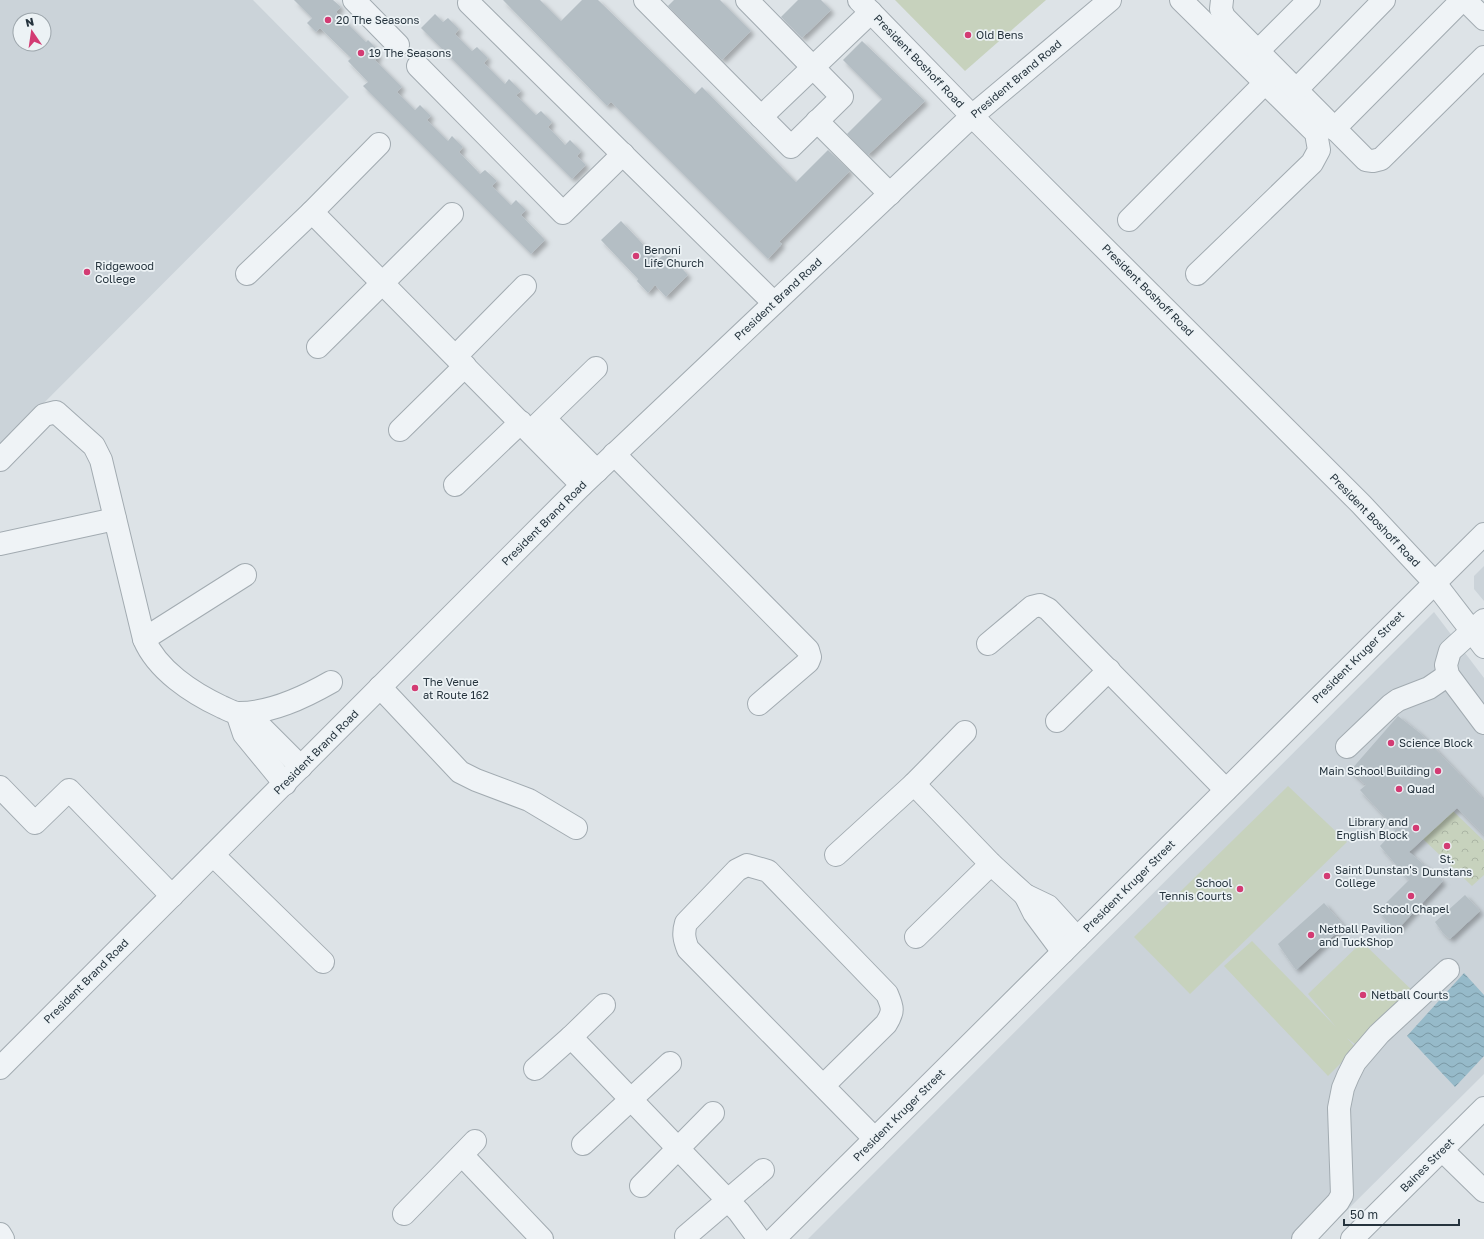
<svg xmlns="http://www.w3.org/2000/svg" width="1484" height="1239" viewBox="0 0 1484 1239" font-family="'Golos Text',sans-serif">
	<style>
		.built { fill: #cbd3d9; fill-rule: evenodd }
		.park { fill: url(#park-crowns) }
		.garden { fill: #c7d2bd }
		.water { fill: url(#water-waves) }
		.building { fill: #b4bec4; filter: url(#shadow) }
		.lines { fill: none; stroke-linecap: round; stroke-linejoin: round }
		.minor-casing { stroke: #a2abb1; stroke-width: 24 }
		.minor { stroke: #eff3f6; stroke-width: 22 }
		.poi-dot { fill: #d33b73; stroke: #ecf2f5; stroke-width: 1.5 }
		.labels { text-anchor: middle; stroke-width: 3.5; stroke-linejoin: round; paint-order: stroke }
		.poi-label { font-size: 11px; fill: #26343e; stroke: #ecf2f5; text-anchor: start }
		.street-label { font-size: 11px; fill: #26343e; stroke: #ecf2f5 }
	</style>
	<defs>
		<pattern id="park-crowns" width="20" height="18" patternUnits="userSpaceOnUse"><rect width="20" height="18" fill="#c7d2bd"/><path d="M2 6a3 3 0 1 1 6 0M12 15a3 3 0 1 1 6 0" fill="none" stroke="#abb5a4"/></pattern>
		<pattern id="water-waves" width="16" height="10" patternUnits="userSpaceOnUse"><rect width="16" height="10" fill="#96bac9"/><path d="M0 5q4-4 8 0t8 0" fill="none" stroke="#7a98a5"/></pattern>
		<filter id="shadow"><feDropShadow dx="3.5" dy="3.5" stdDeviation="2" flood-color="#0004"/></filter>
	</defs>
	<rect width="100%" height="100%" fill="#dde3e7"/>
	<g class="built">
		<path d="M0 0H253L349 97 0 447ZM20 20H44V44H20Z"/>
		<path d="M1484 566V601L1474 589V576Z"/>
		<path d="M1434 612 1484 678V1074L1318 1239H808Z"/>
	</g>
	<path class="park" d="M1453 811 1484 841V875L1472 886 1423 839Z"/>
	<g class="garden">
		<path d="M895 0H1046L965 71Z"/>
		<path d="M1288 786 1347 842 1190 994 1134 937Z"/>
		<path d="M1252 941 1336 1027 1308 994 1362 942 1419 997 1360 1048 1347 1038 1356 1048 1328 1076 1224 966Z"/>
	</g>
	<path class="water" d="M1464 973 1484 995V1056L1455 1087 1407 1036Z"/>
	<g class="building">
		<path d="M294 0H333L341 7 336 12 366 42 368 40 376 48 374 50 379 56 375 60 402 87 397 92 415 110 420 105 431 116 427 120 448 141 452 136 463 147 459 152 480 174 485 170 497 181 492 186 511 205 516 200 526 210 521 215 545 240 531 254 363 86 368 82 348 61 351 58 320 28 316 32 307 23 312 18Z"/>
		<path d="M503 0H540L561 21 582 0H598L695 94 702 87 796 182 828 150 850 171 779 242 782 244 768 259 611 102 607 106Z"/>
		<path d="M674 0H720L751 31 722 60 668 6Z"/>
		<path d="M798 0H821L831 10 802 38 781 17Z"/>
		<path d="M435 14 443 22 448 18 459 29 455 34 472 51 477 47 488 58 484 63 505 84 509 79 521 91 516 95 536 115 541 111 552 122 548 127 557 136 565 145 570 140 581 151 577 156 586 165 572 179 421 28Z"/>
		<path d="M862 41 925 101 868 155 847 134 882 99 843 60Z"/>
		<path d="M621 221 658 260 666 252 688 275 666 297 655 285 648 293 637 281 638 279 601 240Z"/>
		<path d="M1398 716 1421 734 1484 800V835L1457 808 1409 852 1443 881 1396 931 1378 911 1409 880 1380 846 1396 829 1360 790 1366 785 1350 771Z"/>
		<path d="M1465 895 1480 911 1450 939 1443 933 1435 922Z"/>
		<path d="M1324 903 1344 926 1296 970 1278 944Z"/>
	</g>
	<g class="lines">
		<defs>
			<g id="minor">
				<path d="M354 0 398 45"/>
				<path d="M645 0 791 147 842 97 747 0"/>
				<path d="M859 0 972 116 1361 504 1434 582 1484 647"/>
				<path d="M1181 0 1316 133 1319 150 1312 163 1197 274"/>
				<path d="M1222 0 1221 9 1224 17 1366 160 1373 161 1381 159 1484 57"/>
				<path d="M1465 0 1484 19"/>
				<path d="M469 3 774 303"/>
				<path d="M1258 51 1309 0"/>
				<path d="M418 66 563 213 623 154"/>
				<path d="M1297 89 1384 0"/>
				<path d="M761 117 871 12"/>
				<path d="M817 121 890 194"/>
				<path d="M1334 129 1462 0"/>
				<path d="M312 212 379 144"/>
				<path d="M1129 220 1265 83"/>
				<path d="M247 274 312 212 582 485"/>
				<path d="M318 347 452 214"/>
				<path d="M456 356 525 286"/>
				<path d="M400 430 465 366"/>
				<path d="M531 431 596 368"/>
				<path d="M531 431 551 425 597 471"/>
				<path d="M614 454 808 650 810 657 808 662 759 704"/>
				<path d="M0 460 44 415 56 412 94 446 101 460 144 639C157 670 192 693 222 707 227 709 233 713 239 713 271 713 303 698 331 682"/>
				<path d="M455 485 521 422"/>
				<path d="M0 544 115 519"/>
				<path d="M1484 620 1450 651 1446 665 1448 675 1484 723"/>
				<path d="M144 639 245 575"/>
				<path d="M988 644 1032 607 1040 605 1048 609 1226 790"/>
				<path d="M380 687 460 772 476 780 529 800 576 828"/>
				<path d="M237 713 244 734 285 784"/>
				<path d="M237 713 256 722 301 767"/>
				<path d="M1057 721 1109 670"/>
				<path d="M1347 747 1391 705 1398 700 1429 688 1448 675"/>
				<path d="M914 784 991 864 1025 895 1048 906 1077 938"/>
				<path d="M0 787 35 823 69 790 172 896"/>
				<path d="M213 855 323 962"/>
				<path d="M836 855 914 784 965 732"/>
				<path d="M1025 895 1034 913 1063 952"/>
				<path d="M916 937 991 864"/>
				<path d="M571 1037 604 1005"/>
				<path d="M0 1068 582 485 972 116 1110 0"/>
				<path d="M535 1069 571 1037 739 1212 759 1239"/>
				<path d="M823 1086 886 1024C894 1011 893 1008 887 994L768 871 747 865 737 870 686 923C683 933 684 939 688 949L875 1139"/>
				<path d="M583 1144 670 1063"/>
				<path d="M1442 1150 1484 1191"/>
				<path d="M462 1155 542 1239"/>
				<path d="M641 1186 713 1113"/>
				<path d="M404 1214 475 1141"/>
				<path d="M0 1234 3 1239"/>
				<path d="M686 1236 763 1170"/>
				<path d="M774 1239 1484 534"/>
				<path d="M1303 1239 1338 1202 1342 1195 1339 1108 1343 1088 1348 1076 1355 1062 1379 1034 1448 970"/>
				<path d="M1352 1239 1484 1108"/>
			</g>
		</defs>
		<use href="#minor" class="minor-casing"/>
		<use href="#minor" class="minor"/>
	</g>
	<g class="poi-dot">
		<circle cx="328" cy="20" r="4"/>
		<circle cx="968" cy="35" r="4"/>
		<circle cx="361" cy="53" r="4"/>
		<circle cx="636" cy="256" r="4"/>
		<circle cx="87" cy="272" r="4"/>
		<circle cx="415" cy="688" r="4"/>
		<circle cx="1391" cy="743" r="4"/>
		<circle cx="1438" cy="771" r="4"/>
		<circle cx="1399" cy="789" r="4"/>
		<circle cx="1416" cy="828" r="4"/>
		<circle cx="1447" cy="846" r="4"/>
		<circle cx="1327" cy="876" r="4"/>
		<circle cx="1240" cy="889" r="4"/>
		<circle cx="1411" cy="896" r="4"/>
		<circle cx="1311" cy="935" r="4"/>
		<circle cx="1363" cy="995" r="4"/>
	</g>
	<g class="labels">
		<g class="poi-label">
			<text x="336" y="24">20 The Seasons</text>
			<text x="976" y="39">Old Bens</text>
			<text x="369" y="57">19 The Seasons</text>
			<text x="644" y="254">Benoni<tspan x="644" dy="13">Life Church</tspan></text>
			<text x="95" y="270">Ridgewood<tspan x="95" dy="13">College</tspan></text>
			<text x="423" y="686">The Venue<tspan x="423" dy="13">at Route 162</tspan></text>
			<text x="1399" y="747">Science Block</text>
			<text x="1430" y="775" text-anchor="end">Main School Building</text>
			<text x="1407" y="793">Quad</text>
			<text x="1408" y="826" text-anchor="end">Library and<tspan x="1408" dy="13">English Block</tspan></text>
			<text x="1447" y="863" text-anchor="middle">St.<tspan x="1447" dy="13">Dunstans</tspan></text>
			<text x="1335" y="874">Saint Dunstan's<tspan x="1335" dy="13">College</tspan></text>
			<text x="1232" y="887" text-anchor="end">School<tspan x="1232" dy="13">Tennis Courts</tspan></text>
			<text x="1411" y="913" text-anchor="middle">School Chapel</text>
			<text x="1319" y="933">Netball Pavilion<tspan x="1319" dy="13">and TuckShop</tspan></text>
			<text x="1371" y="999">Netball Courts</text>
		</g>
		<g class="street-label">
			<text transform="translate(919 61) rotate(46)" y="4">President Boshoff Road</text>
			<text transform="translate(1016 79) rotate(-40)" y="4">President Brand Road</text>
			<text transform="translate(1148 290) rotate(45)" y="4">President Boshoff Road</text>
			<text transform="translate(778 299) rotate(-43)" y="4">President Brand Road</text>
			<text transform="translate(1375 520) rotate(46)" y="4">President Boshoff Road</text>
			<text transform="translate(544 523) rotate(-45)" y="4">President Brand Road</text>
			<text transform="translate(1358 657) rotate(-45)" y="4">President Kruger Street</text>
			<text transform="translate(316 752) rotate(-45)" y="4">President Brand Road</text>
			<text transform="translate(1129 886) rotate(-45)" y="4">President Kruger Street</text>
			<text transform="translate(86 981) rotate(-45)" y="4">President Brand Road</text>
			<text transform="translate(899 1115) rotate(-45)" y="4">President Kruger Street</text>
			<text transform="translate(1427 1165) rotate(-45)" y="4">Baines Street</text>
		</g>
	</g>
	<g transform="translate(32 32) rotate(347)"><circle r="19" fill="#ecf2f5" stroke="#9da6ac"/>
	<path d="M0-3L7 15L0 10L-7 15Z" fill="#d33b73"/>
	<text y="-6" font-size="11" font-weight="bold" text-anchor="middle" fill="#26343e">N</text>
	</g>
	<path d="M1344 1219v6h115v-6" fill="none" stroke="#26343e" stroke-width="2"/>
	<text x="1350" y="1219" font-size="12" fill="#26343e" stroke="#ecf2f5" stroke-width="3" paint-order="stroke">50 m</text>
</svg>
